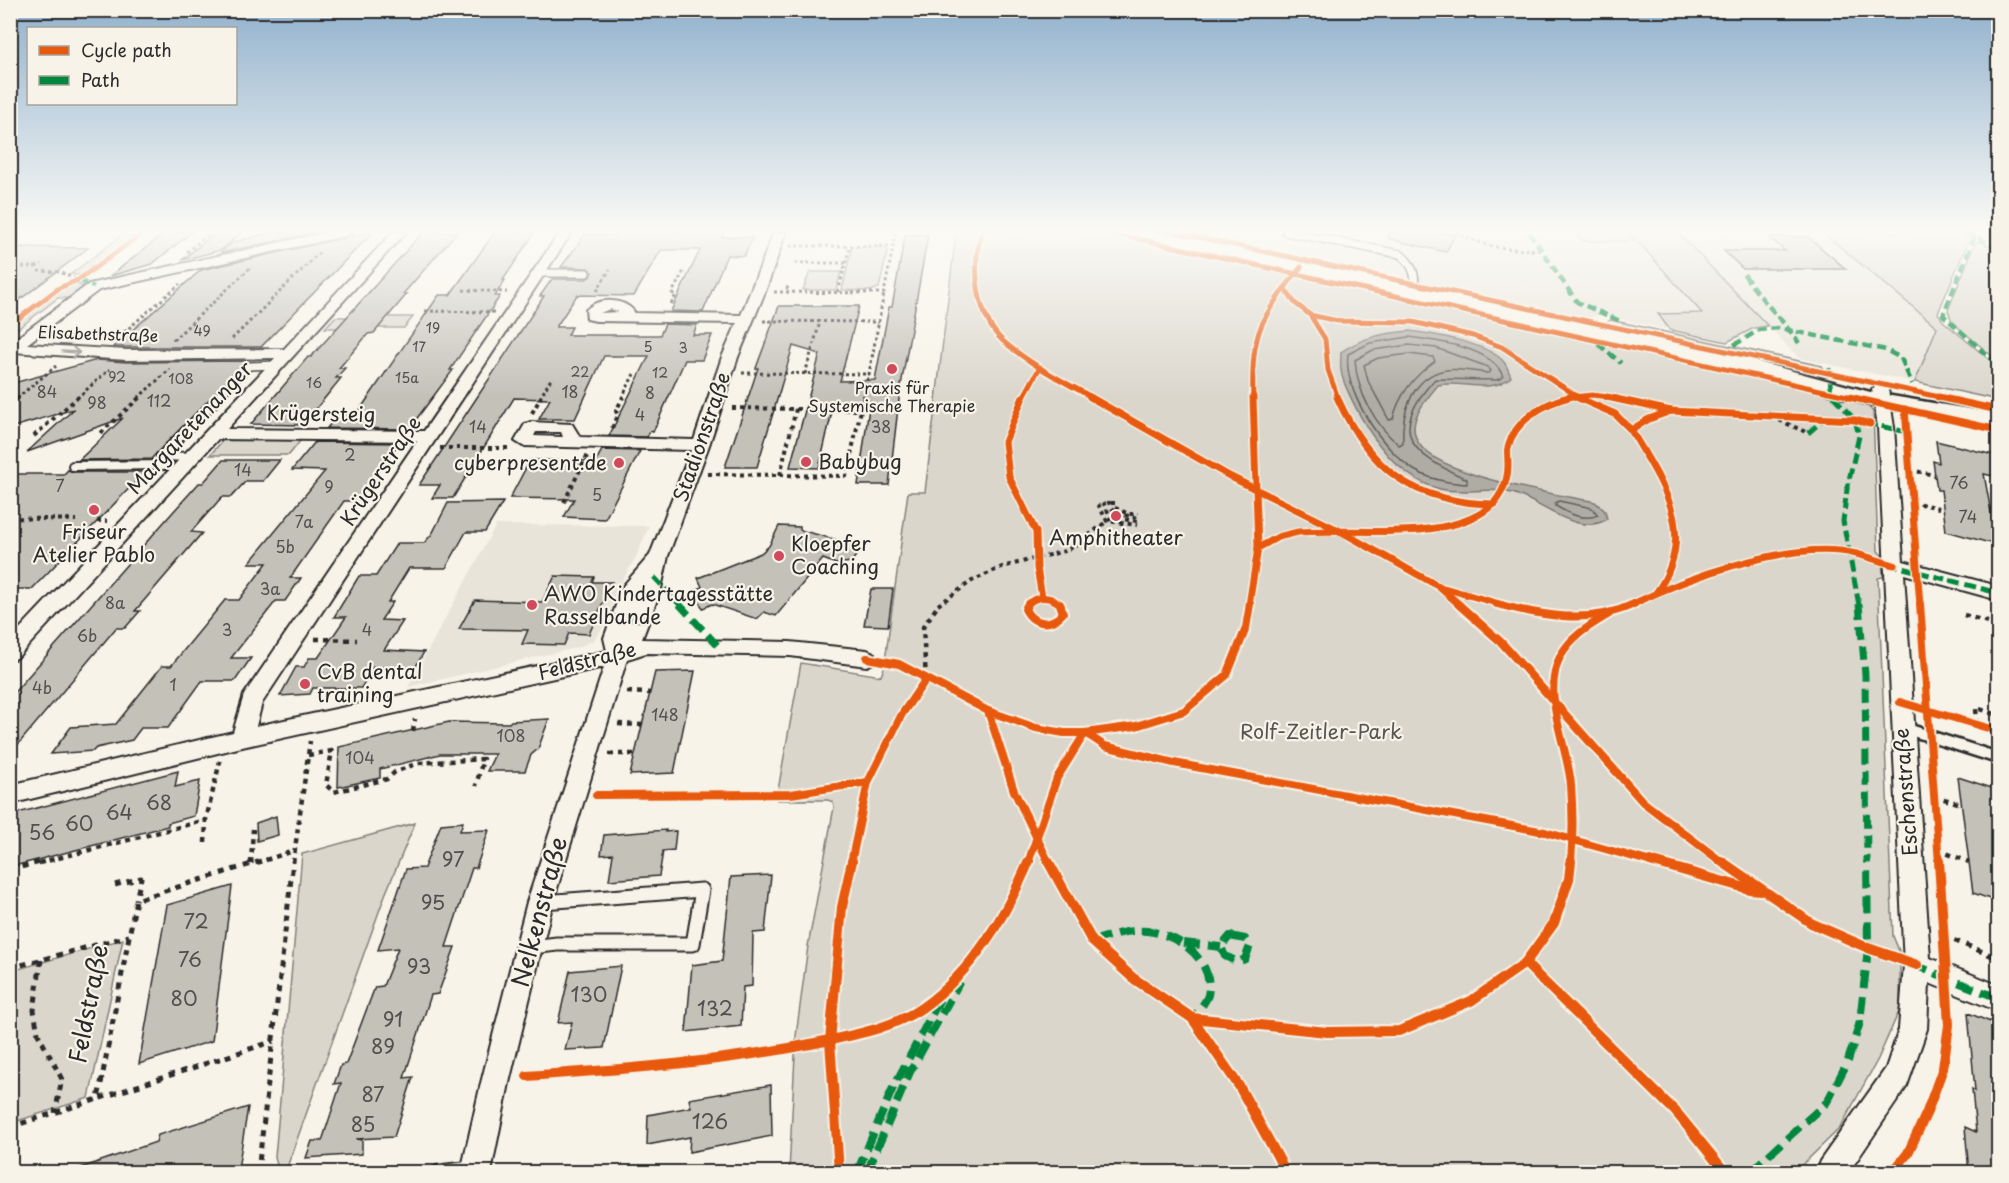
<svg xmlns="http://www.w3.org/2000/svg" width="2009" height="1183" viewBox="0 0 2009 1183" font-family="'Playpen Sans',sans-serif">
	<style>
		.built { fill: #e8e4da }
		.green { fill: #dad6cc; stroke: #82807c; stroke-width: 1.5 }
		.water { fill: #afaca4; stroke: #7a7874; stroke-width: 1.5 }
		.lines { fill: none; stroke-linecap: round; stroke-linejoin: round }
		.shore { stroke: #605f5b; stroke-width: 1.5 }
		.building { fill: #c4c1b9; stroke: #2b2b2b; stroke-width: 1.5 }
		.service-far3-casing { stroke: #2b2b2b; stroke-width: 10 }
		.service-far2-casing { stroke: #2b2b2b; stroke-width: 12 }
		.service-far1-casing { stroke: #2b2b2b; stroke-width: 15 }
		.service-casing { stroke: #2b2b2b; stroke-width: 17 }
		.minor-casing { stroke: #2b2b2b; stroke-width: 4 }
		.secondary-casing { stroke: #2b2b2b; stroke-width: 5 }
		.path-far3 { stroke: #2b2b2b; stroke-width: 3; stroke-dasharray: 3 3; stroke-linecap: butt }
		.path-far2 { stroke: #2b2b2b; stroke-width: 4; stroke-dasharray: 4 4; stroke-linecap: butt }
		.path-far1 { stroke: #2b2b2b; stroke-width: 4.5; stroke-dasharray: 5 5; stroke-linecap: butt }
		.path { stroke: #2b2b2b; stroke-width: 5; stroke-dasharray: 6 6; stroke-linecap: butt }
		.service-far3 { stroke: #f7f3e8; stroke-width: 7 }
		.service-far2 { stroke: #f7f3e8; stroke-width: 8 }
		.service-far1 { stroke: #f7f3e8; stroke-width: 10 }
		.service { stroke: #f7f3e8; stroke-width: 13 }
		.minor { fill: #f7f3e8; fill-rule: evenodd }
		.secondary { fill: #f7f3e8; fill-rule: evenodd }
		.quiet-far3 { stroke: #00873e; stroke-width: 4.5; stroke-dasharray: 9 4.5; stroke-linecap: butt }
		.quiet-far2 { stroke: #00873e; stroke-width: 5; stroke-dasharray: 11 5; stroke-linecap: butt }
		.quiet-far1 { stroke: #00873e; stroke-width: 7; stroke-dasharray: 14 7; stroke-linecap: butt }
		.quiet { stroke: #00873e; stroke-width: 8; stroke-dasharray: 17 8; stroke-linecap: butt }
		.cycleway-far3-casing { stroke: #f7f3e8; stroke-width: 8 }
		.cycleway-far2-casing { stroke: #f7f3e8; stroke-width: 10 }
		.cycleway-far1-casing { stroke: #f7f3e8; stroke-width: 12 }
		.cycleway-casing { stroke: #f7f3e8; stroke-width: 14 }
		.cycleway-far3 { stroke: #e8590c; stroke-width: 5 }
		.cycleway-far2 { stroke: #e8590c; stroke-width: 7 }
		.cycleway-far1 { stroke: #e8590c; stroke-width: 8 }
		.cycleway { stroke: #e8590c; stroke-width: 10 }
		.oneway { stroke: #918f8a }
		.poi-dot { fill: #d1495b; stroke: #f7f3e8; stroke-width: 2 }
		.labels { text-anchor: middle; stroke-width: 4.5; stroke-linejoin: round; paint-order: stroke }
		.far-number-label { font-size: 14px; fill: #51504e }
		.far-street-label { font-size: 16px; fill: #2b2b2b; stroke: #f7f3e8 }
		.far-poi-label { font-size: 16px; fill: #2b2b2b; stroke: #f7f3e8 }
		.number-label { font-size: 16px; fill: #51504e }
		.street-label { font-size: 20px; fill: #2b2b2b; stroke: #f7f3e8 }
		.poi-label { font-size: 20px; fill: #2b2b2b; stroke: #f7f3e8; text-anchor: start }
		.park-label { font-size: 20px; fill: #575653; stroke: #f7f3e8 }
		.near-number-label { font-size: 20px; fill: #51504e }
		.near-street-label { font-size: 24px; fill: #2b2b2b; stroke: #f7f3e8 }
	</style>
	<rect width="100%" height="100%" fill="#f7f3e8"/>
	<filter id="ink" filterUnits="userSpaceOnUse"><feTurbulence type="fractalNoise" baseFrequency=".0167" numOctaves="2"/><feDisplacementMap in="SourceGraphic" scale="12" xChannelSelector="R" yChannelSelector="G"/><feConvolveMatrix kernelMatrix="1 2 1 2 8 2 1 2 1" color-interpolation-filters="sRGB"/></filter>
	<g filter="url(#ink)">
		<g class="built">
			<path d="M1181 232H1629L1703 314H1659L1670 330 1602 315 1584 319Z"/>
			<path d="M1677 232H1822L1937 327 1915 382 1799 358Z"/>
			<path d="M496 525 649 526 636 557 622 581 602 629 594 640 579 647 408 687Z"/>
		</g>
		<g class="green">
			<path d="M956 232H1100L1864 401 1873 412 1878 551 1882 555 1883 577 1878 578 1893 936 1900 953V1009L1878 1059 1840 1128 1795 1172H789L796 1036 808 946 834 807 833 802 828 800H777L778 790 801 663 881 676 884 668 908 492H925Z"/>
			<path d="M1575 232H1626L1634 241H1583Z"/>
			<path d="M1629 232H1677L1768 326 1754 328 1727 342 1670 330 1658 314 1702 313Z"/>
			<path d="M1822 232H1962L1970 237 1938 313 1943 321 1998 367V400L1915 382 1937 327Z"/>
			<path d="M125 233 133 237 88 271 78 275 71 274Z"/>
			<path d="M1979 241 1998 250V361L1952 322 1948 310 1974 246Z"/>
			<path d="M852 247H880L888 250 879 288 870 291 842 290Z"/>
			<path d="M810 272H841L836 290H803Z"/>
			<path d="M75 284 83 286 71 298H58L11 334V327L61 289Z"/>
			<path d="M335 317H413L404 328H325Z"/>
			<path d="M1611 320 1822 366 1825 370 1604 323Z"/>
			<path d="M224 439 301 440 289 455H210Z"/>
			<path d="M415 823 385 895 286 1170 277 1165 275 1157 302 854Z"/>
			<path d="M123 939 89 1098 11 1123 10 987 15 970Z"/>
		</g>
		<path class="water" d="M1410 331C1433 334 1487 343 1503 361 1507 365 1509 372 1511 377 1490 395 1463 380 1438 385 1427 399 1408 418 1416 438 1429 476 1558 494 1595 502L1605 511 1607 519C1579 537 1543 504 1518 495 1492 485 1466 495 1440 489 1398 478 1370 437 1352 400 1348 391 1342 381 1341 370 1340 365 1341 358 1341 352 1362 337 1385 333 1410 331Z"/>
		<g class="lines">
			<g class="shore">
				<path d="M1409 337C1437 341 1493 347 1503 377L1497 380 1435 379C1386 432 1411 455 1467 479V484C1448 483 1431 480 1414 470 1383 450 1343 392 1348 354L1370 343Z"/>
				<path d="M1409 345 1436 348 1488 367 1491 371 1488 373C1474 372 1460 368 1446 370 1412 376 1401 413 1403 443L1399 445C1375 425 1357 392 1355 360L1373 350Z"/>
				<path d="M1409 354 1433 357 1435 361C1414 376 1399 394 1393 419L1389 420 1368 381 1364 365 1378 358Z"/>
				<path d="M1559 501 1592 508 1598 515C1583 521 1569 514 1556 506L1555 503Z"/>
			</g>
		</g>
		<g class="building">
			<path d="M166 232H192L152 264 110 276Z"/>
			<path d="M220 232H242L221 250 182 260 215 233Z"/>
			<path d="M274 232H318L220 253 233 242Z"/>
			<path d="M369 232H373L261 347H113L201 270Z"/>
			<path d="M423 232H457L403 294H407L374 333 368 334 339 368H345L336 378H341L303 425 251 424 308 357H311Z"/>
			<path d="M495 232H535L503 280H505L495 296H500L450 370H453L409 429 327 428 339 414H357L439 295H450Z"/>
			<path d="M618 232H725L722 237H753L744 256 727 255 703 312 671 311 700 250H661L634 296 577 295 556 327H572L568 335H660L665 324 697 325 693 335H712L702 360H685L653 432 650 431 647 437 609 436 649 356H604L575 419H539L550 399 514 398 453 498H432L440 485H419L544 296H540L552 279H586L591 276 592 272 588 268 561 267 585 235H617Z"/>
			<path d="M1389 232H1438L1455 235 1446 252 1389 239Z"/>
			<path d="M905 235H928L900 391 889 485H858L870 401 834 403 819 468 790 467 820 354 793 346 757 467H725L758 368H756L779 306H859L840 381 875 380 889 307H892Z"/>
			<path d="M1769 237H1808L1846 269H1743L1724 251H1785Z"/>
			<path d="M10 247 88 248 10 307Z"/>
			<path d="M97 360 126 362 247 361 151 459 79 460 123 418 27 452 74 409 10 428V384Z"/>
			<path d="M1936 441 1998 456V477L1984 474 1997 545 1946 531 1941 490H1937L1933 461 1939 463Z"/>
			<path d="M315 442 399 443 357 501H344L290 578H301L285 601H276L231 658H251L235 681H202L168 728H141L132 740 96 748 93 751 51 754 71 727 116 724 162 666H171L225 600H239L267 563H249L325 471 292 470Z"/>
			<path d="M602 450 640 451 605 519 564 517 574 499 510 498 530 460 596 461Z"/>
			<path d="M223 460H280L263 481H246L231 497H222L191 532 202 533 135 611H140L125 628H116L10 754V697L173 512 199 483H203Z"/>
			<path d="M68 470 73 472H145L32 589H10V474H64Z"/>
			<path d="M503 502 485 532H466L446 568H409L388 602H393L381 620 403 621 384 650 424 652 415 668 373 667 361 688H313L310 694 280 696 296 667H304L309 658H318L346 617H334L359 576H376L397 543H424L432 534 448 503Z"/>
			<path d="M779 526 800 527V530L863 547 851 562 836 564 823 559 776 616 764 612 757 619 712 604 703 608 692 592 702 587 698 578 761 553 769 546Z"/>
			<path d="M555 576 594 577 592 582H612L589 634 569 633 564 645 522 644 528 630 459 629 475 600 542 602Z"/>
			<path d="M871 589H893L888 626 864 625Z"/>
			<path d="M695 671 674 773 630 775 655 672Z"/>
			<path d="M549 719 538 749 531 755 525 771H487L495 754H440L380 769V778L338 787 339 747 449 722 509 723 511 721Z"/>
			<path d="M178 771 175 787 200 781 194 816 168 823V826L10 867V815Z"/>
			<path d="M1958 777 1998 790V902L1973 893Z"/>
			<path d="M276 816 278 835 257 841 256 823Z"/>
			<path d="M463 822 460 831 489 830 476 868H472L446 947H455L438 994 431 995 404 1078 413 1077 394 1137 356 1139 362 1140V1154L306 1158 312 1141H322L341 1083 334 1084 341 1065 346 1064 375 987 383 986 398 948 378 950 406 869 424 868 441 824Z"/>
			<path d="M666 830 665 832 676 831 674 850 663 851 659 876 609 880 613 854 601 855 604 835Z"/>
			<path d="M771 875 765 932 753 933 752 986 743 987 741 1026 686 1032 692 965 722 961 731 877Z"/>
			<path d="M232 886 212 1041 139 1064 167 905Z"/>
			<path d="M621 966 604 1048 565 1050 572 1022 558 1023 570 971Z"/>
			<path d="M1968 1013 1998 1025V1173H1969L1965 1127 1976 1132 1972 1089 1975 1091Z"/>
			<path d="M771 1085 772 1136 689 1152 690 1137 647 1145 648 1115 691 1107 689 1099Z"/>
			<path d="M248 1107 238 1169 225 1173H76L75 1170 156 1142 158 1135Z"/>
		</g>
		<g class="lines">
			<defs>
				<g id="service-far3">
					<path d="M1286 232 1400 254C1413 264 1417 276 1414 292"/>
					<path d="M538 273H586"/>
					<path d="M217 398 249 366 277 365"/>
				</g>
				<g id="service-far2">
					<path d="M191 457 161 456 219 397"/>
					<path d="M73 466 168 465"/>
				</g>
				<path id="service-far1" d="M1904 728 1998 758"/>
				<g id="service">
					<path d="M532 947 557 944H693L702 890 543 902"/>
					<path d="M439 1172 472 1168"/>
				</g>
				<g id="minor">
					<path d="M328 232H351L345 236 99 290 27 344 126 350 284 349 393 232H406L227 429 424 431 560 232H572L262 703 256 726 607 651 604 638 623 586 650 555 691 450 523 446 515 441 525 424 531 422 572 424 580 437 694 440 722 357 737 323 596 321 587 319 586 310C598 297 622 298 634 311L633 313 741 315 774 232H786L765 292 738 357 709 445 668 556 661 589 642 639 790 642 867 650 874 653 877 658 874 663 867 666 790 656 646 653 627 659 553 902 509 1083 491 1172H461L481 1083 527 902 604 667 242 747 10 804V785L233 732 244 695 417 441 218 439 17 658 10 660V639L275 358 126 360 13 352H10V343L89 284ZM610 309 619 312 600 313ZM536 432H561L563 437 534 436Z"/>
					<path d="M1880 384 1888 389 1894 427 1903 561 1998 586V600L1904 574 1930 958 1998 985V1011L1929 983 1927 1029 1907 1086 1849 1172H1816L1820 1161 1886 1068 1899 1029 1904 965 1878 427 1872 389Z"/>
				</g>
				<path id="secondary" d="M1130 232H1163L1751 360 1874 393 1998 414V428L1874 406 1746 371 1139 237 1133 236Z"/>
			</defs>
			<use href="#service-far3" class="service-far3-casing"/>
			<use href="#service-far2" class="service-far2-casing"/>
			<use href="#service-far1" class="service-far1-casing"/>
			<use href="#service" class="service-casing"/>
			<use href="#minor" class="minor-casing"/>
			<use href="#secondary" class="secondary-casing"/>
			<g class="path-far3">
				<path d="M133 232 141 234"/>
				<path d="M1456 232C1485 248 1509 250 1541 250"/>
				<path d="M790 246H894"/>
				<path d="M187 252 211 232"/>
				<path d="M795 263H846"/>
				<path d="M10 267H36L39 271 60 272 78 280"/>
				<path d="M36 267 42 264"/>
				<path d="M786 287 789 289 787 292"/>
				<path d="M463 290 507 292"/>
				<path d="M597 291 610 269"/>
				<path d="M774 292 884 293 896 232"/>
				<path d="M838 292 850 246"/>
				<path d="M671 304 676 295 672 293 685 269"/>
				<path d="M425 311 494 312"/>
				<path d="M763 321 879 322"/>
				<path d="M232 339 321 251"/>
				<path d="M115 340 180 284"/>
				<path d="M173 340 251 267"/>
				<path d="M742 373 869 374 884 293"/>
				<path d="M805 374 820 322"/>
				<path d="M17 398 56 366"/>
				<path d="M77 398 110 369"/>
				<path d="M138 398 170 369"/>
				<path d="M540 398 551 379"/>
				<path d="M622 398 634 374"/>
				<path d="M863 398 869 374"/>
			</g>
			<g class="path-far2">
				<path d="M10 404 19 397"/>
				<path d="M732 408 860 410"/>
				<path d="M532 413 541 397"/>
				<path d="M1772 417 1808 433"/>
				<path d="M612 428 618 416 616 411 623 397"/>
				<path d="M101 433 140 397"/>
				<path d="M34 436 78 397"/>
				<path d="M440 448H510"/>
				<path d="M1910 470 1935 475"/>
				<path d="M708 474 846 476 864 397"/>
				<path d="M780 475 796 409"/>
				<path d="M1108 501 1115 513 1138 518"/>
				<path d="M1113 501V507L1129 514H1138"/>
				<path d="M564 502 587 456"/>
				<path d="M1103 502 1111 518 1137 521"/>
				<path d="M1912 502 1943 509"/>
				<path d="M1098 504 1107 521 1137 525"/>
				<path d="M10 518 76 520"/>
				<path d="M97 521H107"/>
				<path d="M938 605 972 581 1002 567 1065 551 1075 546 1120 511"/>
			</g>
			<g class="path-far1">
				<path d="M1964 615 1998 625"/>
				<path d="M315 639 357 640"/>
				<path d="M926 679 923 627 939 604"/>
				<path d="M627 692 650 693"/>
				<path d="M618 724 642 725"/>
				<path d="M1977 724 1976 708 1998 715"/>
				<path d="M413 731 415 719"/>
				<path d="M609 754H635"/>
				<path d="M308 755 332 751 326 785 334 792 387 779 395 772 418 763 483 759 476 786"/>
				<path d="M1934 796 1961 804"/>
				<path d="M205 843 206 820 220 761"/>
				<path d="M1938 850 1969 862"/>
				<path d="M39 863 206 820"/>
				<path d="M251 863 253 829"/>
				<path d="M256 863 294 851"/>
				<path d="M293 863 310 741"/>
			</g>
			<g class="path">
				<path d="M261 861 136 900 98 1099 274 1041"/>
				<path d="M251 864V861"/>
				<path d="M10 870 44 861"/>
				<path d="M115 885 141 878 136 900"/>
				<path d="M1943 936 1998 958"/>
				<path d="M41 960 34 1010 38 1034 62 1079 55 1113"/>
				<path d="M10 968 129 936"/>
				<path d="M10 1127 98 1099"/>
				<path d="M258 1172 293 861"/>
			</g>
			<use href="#service-far3" class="service-far3"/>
			<use href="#service-far2" class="service-far2"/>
			<use href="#service-far1" class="service-far1"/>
			<use href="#service" class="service"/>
			<use href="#minor" class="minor"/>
			<use href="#secondary" class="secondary"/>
			<g class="quiet-far3">
				<path d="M1529 232 1577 302 1620 321"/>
				<path d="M1966 232 1998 248"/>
				<path d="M1975 236 1943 315 1998 365"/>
				<path d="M1744 274C1760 300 1782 318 1799 343"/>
				<path d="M78 280 94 287"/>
				<path d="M1598 344 1621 363"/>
				<path d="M1734 345 1759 330 1778 328 1886 350 1901 358 1912 384"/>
				<path d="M10 349 13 348"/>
				<path d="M1829 368 1831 392 1835 398"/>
			</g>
			<g class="quiet-far2">
				<path d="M1834 397 1855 420 1859 436 1847 489 1843 521 1859 605"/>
				<path d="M1866 423 1907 432"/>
				<path d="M1808 433 1824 419"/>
				<path d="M1888 564 1998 593"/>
				<path d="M654 577 680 605"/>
			</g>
			<g class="quiet-far1">
				<path d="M679 604 719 647"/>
				<path d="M1859 604 1865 675 1867 863"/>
				<path d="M610 618 652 619"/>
			</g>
			<g class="quiet">
				<path d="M1230 936 1245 939 1250 946 1245 959 1238 962 1225 956 1221 947Z"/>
				<path d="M1092 941C1110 936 1128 929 1147 931 1178 934 1215 960 1208 995 1206 1002 1197 1012 1192 1018L1194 1022"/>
				<path d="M1183 943 1221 947"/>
				<path d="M1912 964 1998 998"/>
				<path d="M857 1172 892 1090 941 997"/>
				<path d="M867 1172 910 1072 960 981"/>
				<path d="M1750 1172 1827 1102 1848 1061 1860 1022 1868 948 1867 861"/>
			</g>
			<defs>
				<g id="cycleway-far3">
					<path d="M982 232C971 265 976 316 1003 341 1029 364 1063 381 1093 398"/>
					<path d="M1107 232 1856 398"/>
					<path d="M1174 232 1944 398"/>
					<path d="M1284 288 1295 303 1310 315 1338 321 1413 322 1473 336 1502 347 1580 398"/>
					<path d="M1310 315 1325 339 1328 370 1338 398"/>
					<path d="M10 325 59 288 78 280 144 232"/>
					<path d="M1023 398 1040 367"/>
					<path d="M1253 398C1251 331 1260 319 1301 267"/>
					<path d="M1563 398 1592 395 1617 398"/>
				</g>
				<g id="cycleway-far2">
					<path d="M1023 397 1005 442 1009 477 1036 532 1037 568 1042 597"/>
					<path d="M1090 397 1231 477 1340 531 1438 586 1460 605"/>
					<path d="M1337 397C1370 471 1414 503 1495 504"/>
					<path d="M1576 397 1615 414 1631 430 1649 419 1671 411 1855 420 1870 424"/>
					<path d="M1607 397 1671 411"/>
					<path d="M1849 397 1998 430"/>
					<path d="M1938 397 1998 410"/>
					<path d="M1905 409 1920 605"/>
					<path d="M1631 430C1663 485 1699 533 1656 593"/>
					<path d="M1258 548 1278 537 1298 532C1351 528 1438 541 1483 512 1499 502 1508 484 1508 465 1508 459 1507 453 1508 447 1515 420 1545 403 1569 397"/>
					<path d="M1444 588 1503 605"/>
					<path d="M1027 605C1037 594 1051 596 1061 605"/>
					<path d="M1249 605 1258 548 1253 397"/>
					<path d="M1631 605C1686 578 1778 545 1840 551 1859 553 1876 560 1894 565"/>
				</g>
				<g id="cycleway-far1">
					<path d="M1028 604 1025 609C1033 625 1051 627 1063 613L1060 604"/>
					<path d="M1458 604 1501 642 1643 802 1723 863"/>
					<path d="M1497 604C1542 616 1590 625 1634 604"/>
					<path d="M1920 604 1939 863"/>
					<path d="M867 658 899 664 988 711 1036 728 1064 733H1085L1136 726 1184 711 1227 675 1246 628 1250 604"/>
					<path d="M1900 702 1998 731"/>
					<path d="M988 711 1014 791 1049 863"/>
					<path d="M596 795 791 794 868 782"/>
					<path d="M851 863 868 782 902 714 926 679"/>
					<path d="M1028 863 1057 778 1085 733 1105 746 1174 763 1545 832 1655 863"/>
					<path d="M1571 863C1573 837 1573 811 1571 785 1568 746 1540 693 1561 655 1571 636 1591 625 1609 614"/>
				</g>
				<g id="cycleway">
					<path d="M1048 861 1092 941 1133 978 1192 1018 1327 1032 1399 1031 1471 1001 1525 963 1554 923 1569 879 1571 861"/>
					<path d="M1650 861 1749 889 1760 890"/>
					<path d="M1721 861 1811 923 1868 948 1917 965"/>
					<path d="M1525 963 1676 1112 1725 1172"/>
					<path d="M1192 1018 1239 1086 1286 1172"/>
					<path d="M527 1076C627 1069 727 1062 825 1041 859 1034 895 1027 923 1007 973 971 1005 917 1029 861"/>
					<path d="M839 1172 830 1041 842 907 852 861"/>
					<path d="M1893 1172 1908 1153 1927 1112 1943 1068 1949 1025 1939 861"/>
				</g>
			</defs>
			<use href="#cycleway-far3" class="cycleway-far3-casing"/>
			<use href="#cycleway-far2" class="cycleway-far2-casing"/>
			<use href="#cycleway-far1" class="cycleway-far1-casing"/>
			<use href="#cycleway" class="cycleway-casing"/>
			<use href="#cycleway-far3" class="cycleway-far3"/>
			<use href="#cycleway-far2" class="cycleway-far2"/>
			<use href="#cycleway-far1" class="cycleway-far1"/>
			<use href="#cycleway" class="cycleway"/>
		</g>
		<defs><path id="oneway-shaft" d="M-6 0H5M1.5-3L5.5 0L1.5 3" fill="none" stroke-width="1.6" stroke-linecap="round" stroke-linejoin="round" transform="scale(1.5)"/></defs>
		<use class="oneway" href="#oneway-shaft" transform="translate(71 352) rotate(4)"/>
	</g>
	<linearGradient id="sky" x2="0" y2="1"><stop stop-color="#91b1cd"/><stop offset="0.58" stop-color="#fbfaf5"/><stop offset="1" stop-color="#fbfaf5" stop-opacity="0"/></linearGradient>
	<rect width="2009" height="397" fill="url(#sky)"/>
	<g class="poi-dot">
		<circle cx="892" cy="369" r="6"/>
		<circle cx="806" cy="462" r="6"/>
		<circle cx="619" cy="463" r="6"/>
		<circle cx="94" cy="510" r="6"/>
		<circle cx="1116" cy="516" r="6"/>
		<circle cx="779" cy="556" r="6"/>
		<circle cx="532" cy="605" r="6"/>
		<circle cx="305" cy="684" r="6"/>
	</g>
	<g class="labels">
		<g class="far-number-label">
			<text x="433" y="333">19</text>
			<text x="202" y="336">49</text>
			<text x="419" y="352">17</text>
			<text x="648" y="352">5</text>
			<text x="683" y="353">3</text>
			<text x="580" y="377">22</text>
			<text x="660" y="378">12</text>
			<text x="117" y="382">92</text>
			<text x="407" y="383">15a</text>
			<text x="181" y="384">108</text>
			<text x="314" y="388">16</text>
		</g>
		<g class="far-street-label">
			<text transform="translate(98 334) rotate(2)" y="6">Elisabethstraße</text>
		</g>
		<g class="far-poi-label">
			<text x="892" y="394">Praxis für<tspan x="892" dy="18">Systemische Therapie</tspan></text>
		</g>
		<g class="number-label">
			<text x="47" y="398">84</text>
			<text x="570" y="398">18</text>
			<text x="650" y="399">8</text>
			<text x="159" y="407">112</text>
			<text x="97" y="409">98</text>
			<text x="640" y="421">4</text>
			<text x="478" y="433">14</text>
			<text x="881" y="433">38</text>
			<text x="350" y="461">2</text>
			<text x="243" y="476">14</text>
			<text x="1959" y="489">76</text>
			<text x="60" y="492">7</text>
			<text x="329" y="493">9</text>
			<text x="597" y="501">5</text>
			<text x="1968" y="523">74</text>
			<text x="304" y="528">7a</text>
			<text x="285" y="553">5b</text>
			<text x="270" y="595">3a</text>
			<text x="115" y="609">8a</text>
			<text x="227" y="636">3</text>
			<text x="367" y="636">4</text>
			<text x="87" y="642">6b</text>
			<text x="173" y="691">1</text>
			<text x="42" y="694">4b</text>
			<text x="665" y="721">148</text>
			<text x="511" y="742">108</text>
			<text x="360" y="764">104</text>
		</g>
		<g class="street-label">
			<text transform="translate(321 414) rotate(1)" y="7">Krügersteig</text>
			<text transform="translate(190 428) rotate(-47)" y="7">Margaretenanger</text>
			<text transform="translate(702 437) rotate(-71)" y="7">Stadionstraße</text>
			<text transform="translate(381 471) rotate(-56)" y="7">Krügerstraße</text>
			<text transform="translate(587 661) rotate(-14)" y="7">Feldstraße</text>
			<text transform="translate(1906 792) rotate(-94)" y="7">Eschenstraße</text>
		</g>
		<g class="poi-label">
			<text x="818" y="469">Babybug</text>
			<text x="607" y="470" text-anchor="end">cyberpresent.de</text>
			<text x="94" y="539" text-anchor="middle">Friseur<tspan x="94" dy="23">Atelier Pablo</tspan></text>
			<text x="1116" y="545" text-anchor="middle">Amphitheater</text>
			<text x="791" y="551">Kloepfer<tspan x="791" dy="23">Coaching</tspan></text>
			<text x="544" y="601">AWO Kindertagesstätte<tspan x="544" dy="23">Rasselbande</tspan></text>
			<text x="317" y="679">CvB dental<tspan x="317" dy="23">training</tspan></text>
		</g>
		<g class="park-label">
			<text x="1321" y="739">Rolf-Zeitler-Park</text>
		</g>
		<g class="near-number-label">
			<text x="159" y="810">68</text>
			<text x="119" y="820">64</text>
			<text x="79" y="831">60</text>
			<text x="42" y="840">56</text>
			<text x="453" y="867">97</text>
			<text x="433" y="910">95</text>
			<text x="196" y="929">72</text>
			<text x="190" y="967">76</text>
			<text x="419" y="974">93</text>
			<text x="589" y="1002">130</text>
			<text x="184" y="1006">80</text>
			<text x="715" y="1016">132</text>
			<text x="393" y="1027">91</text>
			<text x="383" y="1054">89</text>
			<text x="373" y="1102">87</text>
			<text x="710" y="1129">126</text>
			<text x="363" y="1132">85</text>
		</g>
		<g class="near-street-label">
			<text transform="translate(540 912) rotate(-75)" y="8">Nelkenstraße</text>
			<text transform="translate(89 1004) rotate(-79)" y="8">Feldstraße</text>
		</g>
	</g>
	<rect width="2009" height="1183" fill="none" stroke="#f7f3e8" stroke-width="36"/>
	<rect x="18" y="18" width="1973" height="1147" fill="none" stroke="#2b2b2b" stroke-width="2" filter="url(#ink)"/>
	<rect x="27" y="27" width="210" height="78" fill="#f7f3e8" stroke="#a5a39c" stroke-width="1.5"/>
	<rect x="39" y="46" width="30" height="9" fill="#e8590c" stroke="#a5a39c" stroke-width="1.5"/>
	<text x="81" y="57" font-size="18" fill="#2b2b2b">Cycle path</text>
	<rect x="39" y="76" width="30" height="9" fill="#00873e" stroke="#a5a39c" stroke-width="1.5"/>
	<text x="81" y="87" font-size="18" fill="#2b2b2b">Path</text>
</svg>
